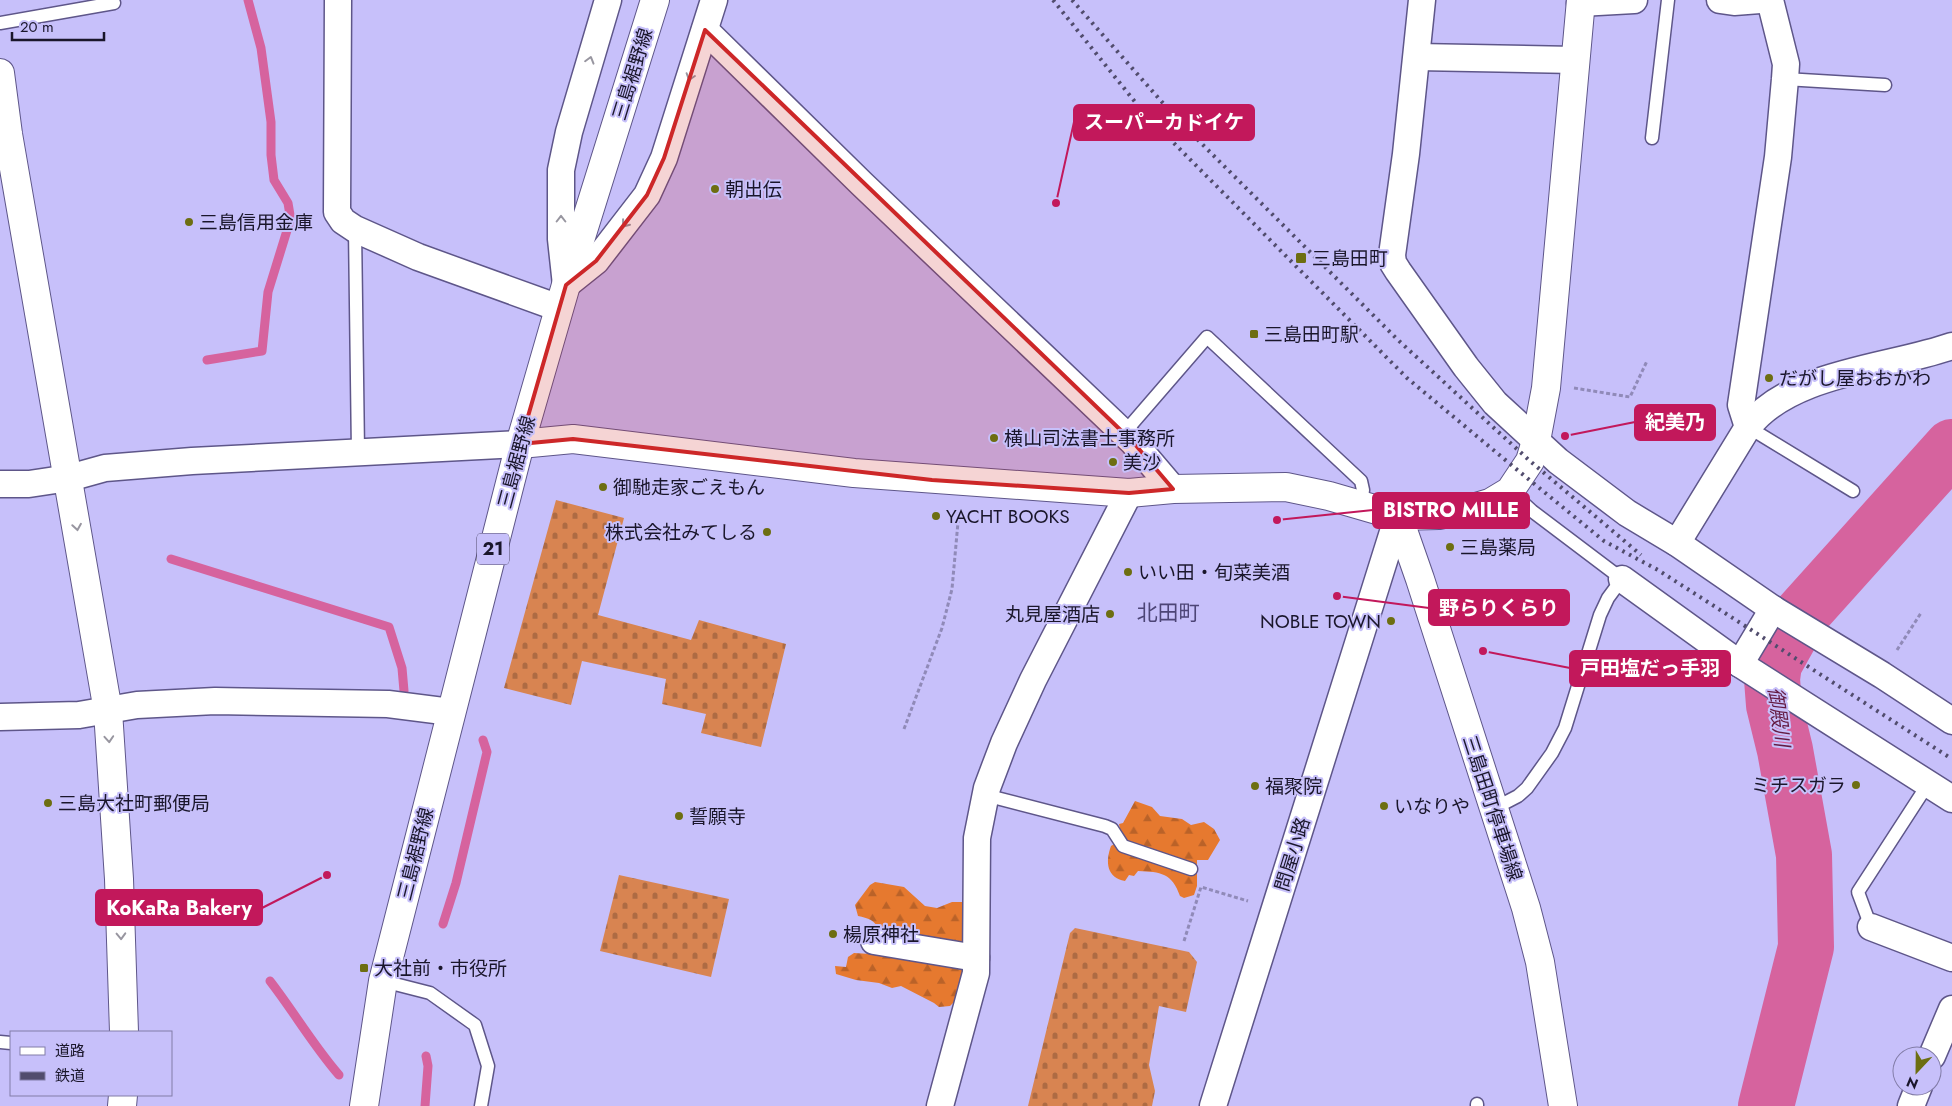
<svg xmlns="http://www.w3.org/2000/svg" width="1952" height="1106" viewBox="0 0 1952 1106" font-family="Jost,'Noto Sans JP',sans-serif">
	<style>
		.forest { fill: url(#forest-firs) }
		.cemetery { fill: url(#cemetery-stones) }
		.lines { fill: none; stroke-linecap: round; stroke-linejoin: round }
		.stream { stroke: #d6639e; stroke-width: 9 }
		.river { stroke: #d6639e; stroke-width: 56 }
		.lane-casing { stroke: #5e5689; stroke-width: 15 }
		.street-casing { stroke: #5e5689; stroke-width: 29 }
		.secondary-casing { stroke: #5e5689; stroke-width: 30 }
		.primary-casing { stroke: #5e5689; stroke-width: 30 }
		.path { stroke: #908ab8; stroke-width: 3; stroke-dasharray: 4 2.5; stroke-linecap: butt }
		.lane { stroke: #fff; stroke-width: 12 }
		.street { stroke: #fff; stroke-width: 26 }
		.secondary { stroke: #fff; stroke-width: 28 }
		.primary { stroke: #fff; stroke-width: 28 }
		.rail { stroke: #514c6d; stroke-width: 4; stroke-dasharray: 2.5 5; stroke-linecap: butt }
		.oneway { stroke: #9896a0 }
		.marked { fill: #cd2728; fill-opacity: 0.2; stroke: #cd2728; stroke-width: 4; stroke-linejoin: round }
		.poi-dot { fill: #6d6e11; stroke: #c7c0fa; stroke-width: 2 }
		.labels { text-anchor: middle; stroke-width: 4; stroke-linejoin: round; paint-order: stroke }
		.shield { fill: #c7c0fa; stroke: #4e4969; stroke-width: 1 }
		.shield-label { font-size: 18px; font-weight: bold; fill: #1a162b }
		.street-label { font-size: 19px; fill: #1a162b; stroke: #c7c0fa }
		.poi-label { font-size: 19px; fill: #1a162b; stroke: #c7c0fa; text-anchor: start }
		.water-label { font-size: 20px; font-style: italic; fill: #641b43; stroke: #c7c0fa }
		.quarter-label { font-size: 21px; fill: #4d4576; stroke: #c7c0fa }
		.leader { fill: none; stroke: #c2185b; stroke-width: 2 }
		.callout-dot { fill: #c2185b; stroke: #c7c0fa; stroke-width: 2 }
		.callout { fill: #c2185b; stroke: #c2185b; stroke-width: 2 }
		.callout-label { font-size: 20px; text-anchor: middle; font-weight: bold; fill: #fff }
	</style>
	<defs>
		<pattern id="forest-firs" width="22" height="20" patternUnits="userSpaceOnUse" patternTransform="scale(1.25)"><rect width="22" height="20" fill="#e6792f"/><path d="M5 1l3.5 6h-7zM16 11l3.5 6h-7z" fill="#ba6228"/></pattern>
		<pattern id="cemetery-stones" width="16" height="16" patternUnits="userSpaceOnUse" patternTransform="scale(1.25)"><rect width="16" height="16" fill="#d88451"/><path d="M2 7V4a2 2 0 0 1 4 0v3zM10 15v-3a2 2 0 0 1 4 0v3z" fill="#ae6b43"/></pattern>
	</defs>
	<rect width="100%" height="100%" fill="#c7c0fa"/>
	<g class="forest">
		<path d="M1135 801 1152 807 1160 816 1182 819 1191 825 1204 822 1214 829 1220 840 1208 860H1197V886L1194 895 1184 898 1180 896C1172 873 1161 872 1138 871L1134 876 1129 875 1125 881C1107 878 1105 862 1111 846 1121 841 1121 834 1119 824L1123 823Z"/>
		<path d="M875 882 904 887 925 906 937 908 952 902H968L962 994 950 1006 939 1007 934 1003 901 986 892 988 879 983 856 980 836 974 835 966 846 967 848 957 854 953 871 954 879 930C875 920 868 918 858 916L855 905 870 885Z"/>
	</g>
	<g class="cemetery">
		<path d="M556 500 624 518 598 615 691 640 699 620 786 644 761 747 701 733 706 714 662 704 666 679 582 661 571 705 504 688Z"/>
		<path d="M619 875 729 899 711 977 600 951Z"/>
		<path d="M1075 928 1189 952 1197 962 1186 1012 1159 1006 1149 1065 1155 1091 1152 1106H1028L1070 933Z"/>
	</g>
	<g class="lines">
		<g class="stream">
			<path d="M207 360 262 351 268 292 289 224 290 215 288 203 274 180 271 155V122L261 48 248 0"/>
			<path d="M171 559 389 627 402 668 404 691"/>
			<path d="M443 924 456 883 487 752 483 740"/>
			<path d="M270 981C294 1012 313 1045 339 1075"/>
			<path d="M425 1106 428 1066 426 1056"/>
		</g>
		<path class="river" d="M1766 1106 1806 947 1804 855 1785 750 1774 705 1772 679 1774 664 1802 614 1952 447"/>
		<defs>
			<g id="lane">
				<path d="M0 23 114 3"/>
				<path d="M1785 79 1885 85"/>
				<path d="M1652 138 1668 0"/>
				<path d="M355 229 358 452"/>
				<path d="M1748 427 1853 491"/>
				<path d="M1124 433 1207 337 1361 481 1363 490 1361 505"/>
				<path d="M985 795 1105 826 1112 829 1123 846 1191 869"/>
				<path d="M1493 809 1518 796 1527 788 1552 753 1565 728 1600 615 1608 598 1622 579 1532 511 1510 491"/>
				<path d="M1871 927 1858 892 1928 784"/>
				<path d="M383 981 430 993 475 1025 488 1066 481 1106"/>
				<path d="M0 1042 11 1043"/>
				<path d="M1477 1106V1104"/>
			</g>
			<g id="street">
				<path d="M338 0 337 212 343 221 355 229 418 257 559 308"/>
				<path d="M1422 0 1406 154 1392 255 1393 263 1398 271 1466 367 1495 403 1558 461 1627 513 1677 543 1773 609 1882 675 1952 721"/>
				<path d="M1720 0 1734 2 1760 0"/>
				<path d="M1580 3 1634 0"/>
				<path d="M705 30 862 184 1133 442 1173 489"/>
				<path d="M1417 57 1575 60"/>
				<path d="M566 285 596 261 647 195 664 158 714 0"/>
				<path d="M566 285 561 239V170L569 132 608 0"/>
				<path d="M1748 427 1741 405 1778 157 1785 79 1786 64 1770 0"/>
				<path d="M0 484H29L69 478 105 468 192 461 520 444"/>
				<path d="M1677 543 1748 427C1790 372 1890 368 1952 346"/>
				<path d="M1622 579 1740 664 1952 799"/>
				<path d="M1740 664 1773 609"/>
				<path d="M0 717 79 715 137 705 215 701 388 704 451 712"/>
				<path d="M1871 927 1952 958"/>
				<path d="M874 941 976 958"/>
				<path d="M1932 1056 1952 1009"/>
				<path d="M940 1106 976 973 977 838 987 788 1004 743 1033 680 1129 493"/>
				<path d="M1213 1106 1398 516"/>
				<path d="M1911 1106 1919 1086"/>
			</g>
			<g id="secondary">
				<path d="M0 73 8 134 108 711 119 879 124 1032"/>
				<path d="M520 444 573 439 854 473 1129 493 1173 489 1286 487 1329 496 1398 516 1439 515 1473 508 1490 503 1510 491 1530 461 1536 441 1546 388 1581 0"/>
				<path d="M1398 516 1420 579 1526 908 1540 962 1563 1106"/>
				<path d="M122 1106 123 1095"/>
			</g>
			<path id="primary" d="M364 1106 383 981 520 444 566 285 655 0"/>
		</defs>
		<use href="#lane" class="lane-casing"/>
		<use href="#street" class="street-casing"/>
		<use href="#secondary" class="secondary-casing"/>
		<use href="#primary" class="primary-casing"/>
		<g class="path">
			<path d="M1574 388 1630 397 1647 361"/>
			<path d="M1897 650 1921 613"/>
			<path d="M904 729 942 628 952 589 959 511"/>
			<path d="M1184 941 1201 887 1248 901"/>
		</g>
		<use href="#lane" class="lane"/>
		<use href="#street" class="street"/>
		<use href="#secondary" class="secondary"/>
		<use href="#primary" class="primary"/>
		<g class="rail">
			<path d="M1053 0 1144 113 1407 378 1521 473 1604 541 1658 570 1952 759"/>
			<path d="M1072 0 1177 119 1398 340 1530 461 1641 555"/>
		</g>
	</g>
	<defs><path id="oneway-chevron" d="M-2-3.5L2.5 0L-2 3.5" fill="none" stroke-width="1.6" stroke-linecap="round" stroke-linejoin="round" transform="scale(1.25)"/></defs>
	<g class="oneway">
		<use href="#oneway-chevron" transform="translate(590 60) rotate(-74)"/>
		<use href="#oneway-chevron" transform="translate(690 77) rotate(108)"/>
		<use href="#oneway-chevron" transform="translate(561 219) rotate(-90)"/>
		<use href="#oneway-chevron" transform="translate(625 224) rotate(128)"/>
		<use href="#oneway-chevron" transform="translate(77 527) rotate(81)"/>
		<use href="#oneway-chevron" transform="translate(109 739) rotate(86)"/>
		<use href="#oneway-chevron" transform="translate(121 936) rotate(88)"/>
	</g>
	<path class="marked" d="M705 30 1133 442 1173 489 1129 493 932 480 573 439 520 444 566 285 596 261 647 195 664 158Z"/>
	<g class="poi-dot">
		<circle cx="715" cy="189" r="5"/>
		<circle cx="189" cy="222" r="5"/>
		<rect x="1295" y="252" width="12" height="12" rx="2.5"/>
		<rect x="1249" y="329" width="10" height="10" rx="2.5"/>
		<circle cx="1769" cy="378" r="5"/>
		<circle cx="994" cy="438" r="5"/>
		<circle cx="1113" cy="462" r="5"/>
		<circle cx="603" cy="487" r="5"/>
		<circle cx="936" cy="516" r="5"/>
		<circle cx="767" cy="532" r="5"/>
		<circle cx="1450" cy="547" r="5"/>
		<circle cx="1128" cy="572" r="5"/>
		<circle cx="1110" cy="614" r="5"/>
		<circle cx="1391" cy="621" r="5"/>
		<circle cx="1856" cy="785" r="5"/>
		<circle cx="1255" cy="786" r="5"/>
		<circle cx="48" cy="803" r="5"/>
		<circle cx="1384" cy="806" r="5"/>
		<circle cx="679" cy="816" r="5"/>
		<circle cx="833" cy="934" r="5"/>
		<rect x="359" y="963" width="10" height="10" rx="2.5"/>
	</g>
	<g class="labels">
		<rect class="shield" x="477" y="533.5" width="32" height="31" rx="4"/>
		<g class="shield-label">
			<text x="493" y="555">21</text>
		</g>
		<g class="street-label">
			<text transform="translate(632 74) rotate(-73)" y="7">三島裾野線</text>
			<text transform="translate(516 462) rotate(-75)" y="7">三島裾野線</text>
			<text transform="translate(1493 808) rotate(72)" y="7">三島田町停車場線</text>
			<text transform="translate(415 854) rotate(-76)" y="7">三島裾野線</text>
			<text transform="translate(1292 854) rotate(-73)" y="7">問屋小路</text>
		</g>
		<g class="poi-label">
			<text x="725" y="196">朝出伝</text>
			<text x="199" y="229">三島信用金庫</text>
			<text x="1312" y="265">三島田町</text>
			<text x="1264" y="341">三島田町駅</text>
			<text x="1779" y="385">だがし屋おおかわ</text>
			<text x="1004" y="445">横山司法書士事務所</text>
			<text x="1123" y="469">美沙</text>
			<text x="613" y="494">御馳走家ごえもん</text>
			<text x="946" y="523">YACHT BOOKS</text>
			<text x="757" y="539" text-anchor="end">株式会社みてしる</text>
			<text x="1460" y="554">三島薬局</text>
			<text x="1138" y="579">いい田・旬菜美酒</text>
			<text x="1100" y="621" text-anchor="end">丸見屋酒店</text>
			<text x="1381" y="628" text-anchor="end">NOBLE TOWN</text>
			<text x="1846" y="792" text-anchor="end">ミチスガラ</text>
			<text x="1265" y="793">福聚院</text>
			<text x="58" y="810">三島大社町郵便局</text>
			<text x="1394" y="813">いなりや</text>
			<text x="689" y="823">誓願寺</text>
			<text x="843" y="941">楊原神社</text>
			<text x="374" y="975">大社前・市役所</text>
		</g>
		<g class="water-label">
			<text transform="translate(1779 717) rotate(83)" y="7">御殿川</text>
		</g>
		<g class="quarter-label">
			<text x="1168" y="620">北田町</text>
		</g>
	</g>
	<path class="leader" d="M1056 203L1074 122M1565 436L1635 422M1277 520L1373 510M1337 596L1429 608M1483 651L1570 668M327 875L262 908"/>
	<g class="callout-dot">
		<circle cx="1056" cy="203" r="5"/>
		<circle cx="1565" cy="436" r="5"/>
		<circle cx="1277" cy="520" r="5"/>
		<circle cx="1337" cy="596" r="5"/>
		<circle cx="1483" cy="651" r="5"/>
		<circle cx="327" cy="875" r="5"/>
	</g>
	<g class="callout">
		<rect x="1074" y="105" width="180" height="35" rx="5"/>
		<rect x="1635" y="405" width="80" height="35" rx="5"/>
		<rect x="1373" y="493" width="156" height="35" rx="5"/>
		<rect x="1429" y="590" width="140" height="35" rx="5"/>
		<rect x="1570" y="651" width="160" height="35" rx="5"/>
		<rect x="96" y="890" width="166" height="35" rx="5"/>
	</g>
	<g class="callout-label">
		<text x="1164" y="129">スーパーカドイケ</text>
		<text x="1675" y="429">紀美乃</text>
		<text x="1451" y="517">BISTRO MILLE</text>
		<text x="1499" y="615">野らりくらり</text>
		<text x="1650" y="675">戸田塩だっ手羽</text>
		<text x="179" y="915">KoKaRa Bakery</text>
	</g>
	<rect x="10" y="1031" width="162" height="65" fill="#c7c0fa" stroke="#827ca7"/>
	<rect x="20" y="1047" width="25" height="8" fill="#ffffff" stroke="#827ca7"/>
	<text x="55" y="1056" font-size="15" fill="#1a162b">道路</text>
	<rect x="20" y="1072" width="25" height="8" fill="#514c6d" stroke="#827ca7"/>
	<text x="55" y="1081" font-size="15" fill="#1a162b">鉄道</text>
	<g transform="translate(1917 1071) rotate(202)"><circle r="24" fill="#c7c0fa" stroke="#827ca7"/>
	<path d="M0-4L9 19L0 12L-9 19Z" fill="#6d6e11"/>
	<text y="-8" font-size="14" font-weight="bold" text-anchor="middle" fill="#1a162b">N</text>
	</g>
	<path d="M12 32v8h92v-8" fill="none" stroke="#1a162b" stroke-width="2.5"/>
	<text x="20" y="32" font-size="15" fill="#1a162b" stroke="#c7c0fa" stroke-width="4" paint-order="stroke">20 m</text>
</svg>
